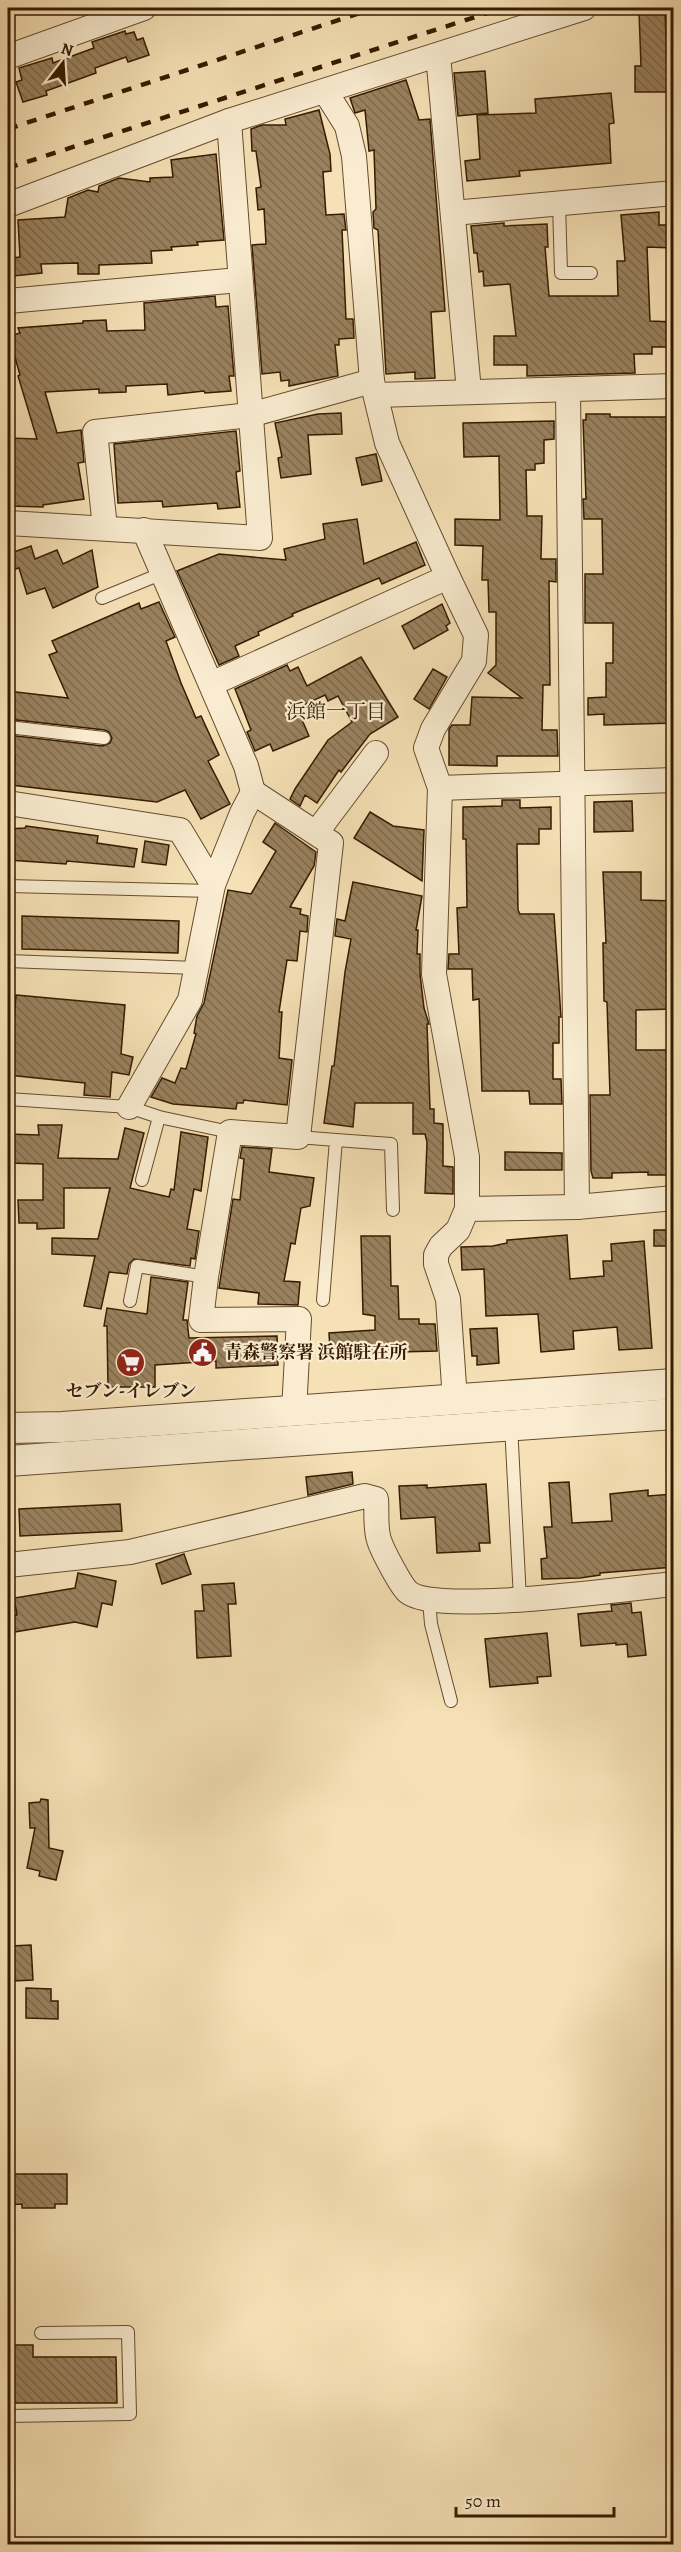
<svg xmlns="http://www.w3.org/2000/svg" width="681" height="2552" viewBox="0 0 681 2552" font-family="Alegreya,'Noto Serif JP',serif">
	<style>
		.building { fill: url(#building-back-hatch); stroke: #361b00; stroke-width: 1.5 }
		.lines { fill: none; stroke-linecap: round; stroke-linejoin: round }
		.service-casing { stroke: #664c2e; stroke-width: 14 }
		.minor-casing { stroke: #664c2e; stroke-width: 26 }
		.tertiary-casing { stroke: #664c2e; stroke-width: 32 }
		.service { stroke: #f9ecd0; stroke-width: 12 }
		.minor { stroke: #f9ecd0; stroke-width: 24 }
		.tertiary { stroke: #f9ecd0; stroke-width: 30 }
		.rail { stroke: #361b00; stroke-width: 4.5; stroke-dasharray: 10 10; stroke-linecap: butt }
		.labels { text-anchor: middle; stroke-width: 4.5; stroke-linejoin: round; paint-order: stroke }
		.poi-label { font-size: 18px; font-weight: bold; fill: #361b00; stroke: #f9ecd0; text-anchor: start }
		.neighbourhood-label { font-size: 20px; fill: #361b00; stroke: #f9ecd0 }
	</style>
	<defs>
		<pattern id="building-back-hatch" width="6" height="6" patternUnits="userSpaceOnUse" patternTransform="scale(1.5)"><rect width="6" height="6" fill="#9a825f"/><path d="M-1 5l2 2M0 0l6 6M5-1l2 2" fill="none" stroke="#7e6a4c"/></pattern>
	</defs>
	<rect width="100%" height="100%" fill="#f6e1b6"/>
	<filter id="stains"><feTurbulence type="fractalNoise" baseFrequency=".00333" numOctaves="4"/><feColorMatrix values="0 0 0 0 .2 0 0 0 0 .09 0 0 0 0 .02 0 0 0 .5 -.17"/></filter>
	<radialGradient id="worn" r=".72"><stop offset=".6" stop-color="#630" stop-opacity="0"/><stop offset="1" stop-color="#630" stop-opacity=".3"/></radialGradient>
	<g class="building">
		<path d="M665 11 667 66H674V92H635V66H641L639 12Z"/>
		<path d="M125 31 126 34 134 32 137 40 143 38 149 55 128 62 126 57 95 68 96 73 46 91 47 95 23 102 16 82 22 80 19 68 52 58 53 63 94 48 92 42Z"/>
		<path d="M485 71 488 113 458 116 454 73Z"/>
		<path d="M406 80 419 120 430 119 445 311 431 312 435 378 415 379V372L386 374 378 230 374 228 373 212 376 209 374 150 369 151 365 110 355 113 350 98Z"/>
		<path d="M611 93 614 123 609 124 611 163 519 171 520 176 467 181 465 161 480 159 477 115 536 113 535 99Z"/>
		<path d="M319 110 330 154 331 171 323 172 326 215 344 214 346 230H342L346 319H353L354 338 339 339V345H335L338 376 289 386V380L281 381 280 372 262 374 252 245 266 244 264 209 258 210 256 188 261 187 256 151H252L251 129 262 125H286L285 119Z"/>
		<path d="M216 154 224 240 197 242 198 245 171 247 172 250 151 251 152 263 99 265V274H78V263L41 264 42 273 13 276 12 258 20 257 18 220 65 217 68 198 88 190 98 192 99 186 119 178 150 182V178L173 177 171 160Z"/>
		<path d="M659 212V225H674V248L647 247 650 321 674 322V347H652V354H634L635 373 527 376V365H494V336H516L510 284 484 286 483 271 479 272 477 253H474L471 226 504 223V226L547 224 548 247H545L549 296H618L617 261H625L621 215Z"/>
		<path d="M215 296 216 307 228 306 234 376H229L231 391 205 393 204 391 168 395 167 384 126 386V392L99 393V389L45 392 57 433 81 430 84 462 78 463 84 499 43 505V507L9 506V438L37 439 18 376 20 375 9 336 20 333 18 328 83 323V321L106 320 107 331 145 330 144 303Z"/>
		<path d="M341 413 342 434 308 435 311 474 281 478 278 458 282 457 275 423 318 414Z"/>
		<path d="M586 414H610V417H674V723L604 725V714L588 715V698L606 697V663H613V623H585V574H603L602 519H584L583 499H586L583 420H586Z"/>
		<path d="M554 421V439L544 440V463L535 464V470H526L527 516H542L541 559H556V582L549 581 550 685H543L542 730H557L558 756H497V766L449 765V729L452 725H470L472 697 522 698 488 673 496 665V612H489L488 580H482L483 546 455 545V519L500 520 499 456 464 457 463 423Z"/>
		<path d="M236 431 240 471 236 472 240 507 218 509 217 503 163 507 162 501 118 503 114 444Z"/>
		<path d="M376 454 382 481 362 485 356 458Z"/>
		<path d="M357 519 364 564 416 542 425 565 382 584 379 578 292 614 293 616 258 632 259 635 235 646 239 656 219 665 177 571 219 554 286 560 284 549 325 539 323 524Z"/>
		<path d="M31 546 35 559 57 550 63 564 92 550 98 587 53 608 45 588 27 594 19 568 12 570 8 554Z"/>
		<path d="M159 602 175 637 166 641 181 683 196 718 201 716 219 755 208 761 230 804 201 819 185 790 157 802 11 785 15 758 8 757V735L103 746 110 743 112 738 109 732 105 730 8 719V691L68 698 49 655 57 652 52 641 139 603 141 609Z"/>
		<path d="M442 604 450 623 446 626 448 630 414 649 402 626Z"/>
		<path d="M361 657 398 717 370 734 341 772 339 770 317 803 305 795 300 806 290 799 295 789 328 740 352 722 338 696 328 701 325 695 297 708 309 736 273 751 270 744 255 751 247 732 251 730 235 689 287 665 290 671 298 667 307 686Z"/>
		<path d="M433 669 447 677 429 709 414 699Z"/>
		<path d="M502 800H520V808L551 807V829H539V844H517L518 910 520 914H554L561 1017H559V1043H553V1079H561L562 1104H530L529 1091H482L479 999 473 1000 472 969H448L449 954H459L457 908 467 907 466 839H463V807L502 806Z"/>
		<path d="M632 801 633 831 594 832V802Z"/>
		<path d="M370 812 393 826 424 830 422 881 354 838Z"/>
		<path d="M275 823 316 852 314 866 290 907 301 909 300 914 308 916 307 932 300 931 297 961 287 960 279 1012H282L279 1058 292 1060 287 1105 244 1100 243 1103H237L236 1109 173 1104 151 1097 162 1078 175 1083 181 1068 186 1069 196 1034 194 1033 197 1016 204 1003 228 890 251 894 276 851 263 842Z"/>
		<path d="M26 826 98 836 97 843 137 849 134 867 67 861 66 864 8 860V829L25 828Z"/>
		<path d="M145 841 169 845 166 865 142 862Z"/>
		<path d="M603 872H641V900L674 901V1009L636 1010V1050H674V1115H667L668 1175H648V1172L612 1173V1178H593L591 1171 590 1095H610L607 1002 604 1001 603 943H606Z"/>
		<path d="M353 882 422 896 416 930H418L417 954H420V974L424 1008 429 1024H427L430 1109H434V1123L443 1124V1166L453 1167V1194L425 1193 427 1142 425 1134H413V1103H355L353 1127 324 1123 332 1066H334L345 972 351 939 335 936 337 919 345 921Z"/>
		<path d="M22 916 179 921 178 953 22 949Z"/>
		<path d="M16 995 125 1005 121 1054 133 1057 129 1075 112 1072 110 1097 84 1095 85 1083 8 1075V1047H12Z"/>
		<path d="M38 1125H62L58 1158 118 1159 125 1128 144 1133 130 1188 169 1197 171 1189 174 1190 181 1132 208 1137 201 1191 194 1189 187 1229 199 1231 195 1259 191 1258 190 1266 134 1259 129 1264 127 1274 109 1272 101 1309 84 1306 95 1256 52 1254V1238L98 1239 110 1188H64V1228L37 1229V1223H19L18 1200H43V1164L8 1163V1134L39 1135Z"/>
		<path d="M242 1147 272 1149 269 1172 314 1178 310 1206 301 1208 295 1244 291 1243 284 1281 300 1282 298 1305 258 1304 259 1293 219 1288 233 1199 240 1200 244 1159 240 1158Z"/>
		<path d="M505 1152 562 1153V1170H505Z"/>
		<rect x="654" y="1230" width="20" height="16"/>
		<path d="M567 1235 570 1279 604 1276 603 1261H612L611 1244 644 1241 652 1348 619 1350 617 1327 573 1331 574 1349 541 1352 538 1314 486 1316 484 1269 462 1270 461 1247 493 1246 507 1243V1240Z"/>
		<path d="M361 1236H390L391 1286H398L399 1319H419V1324H435L437 1351 360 1353V1349L330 1350 329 1333 375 1330V1316L363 1314Z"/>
		<path d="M151 1277 188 1282 183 1320H187L189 1338 277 1336 278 1365 216 1368V1361L155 1365V1387H108L107 1326H104L107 1308 147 1314Z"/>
		<path d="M497 1328 499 1363 477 1365V1356H472L470 1329Z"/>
		<path d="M352 1472 353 1484 308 1495 306 1477Z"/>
		<path d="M569 1482 572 1523 612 1521 610 1494 648 1490V1496L674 1494V1567L600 1573V1575L580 1578 542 1579 541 1559 547 1558 544 1527H552L549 1483Z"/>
		<path d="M486 1484 490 1543H479L480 1551 437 1553 435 1517 401 1519 399 1486 427 1485V1488Z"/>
		<path d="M120 1504 122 1531 20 1536 19 1509Z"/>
		<path d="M184 1554 191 1574 162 1584 156 1564Z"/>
		<path d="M78 1573 116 1581 112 1605 102 1603 97 1627 75 1622 8 1633V1617L17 1615 14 1598 75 1588Z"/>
		<path d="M234 1583 236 1604H228L231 1656 197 1658 195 1611H204L202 1585Z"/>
		<path d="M631 1603 632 1613 641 1612 646 1655 628 1657 627 1644 616 1645V1643L581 1646 578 1614 612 1611 611 1605Z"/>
		<path d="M547 1633 551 1676 537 1677 538 1683 490 1687 485 1639Z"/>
		<path d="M41 1799 48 1800 49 1848 63 1851 56 1880 39 1876 40 1871 27 1868 35 1828H30L29 1803 40 1802Z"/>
		<path d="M31 1945 33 1980 13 1981 11 1946Z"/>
		<path d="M26 1988 51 1989V2001H58V2019L26 2018Z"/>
		<path d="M8 2174H67V2204H55V2208H22V2204L8 2205Z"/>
		<path d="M8 2345H33V2357H116L117 2403H8Z"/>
	</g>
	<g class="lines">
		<defs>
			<g id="service">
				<path d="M559 203 561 273H591"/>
				<path d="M102 598 163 573"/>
				<path d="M8 727 104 738"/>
				<path d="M8 886 212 891"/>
				<path d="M8 961 196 968"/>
				<path d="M8 1099 129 1107 159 1117 230 1132"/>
				<path d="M298 1137 336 1140 323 1300"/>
				<path d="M336 1140 391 1144 393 1210"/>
				<path d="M142 1180 159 1117"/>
				<path d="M130 1301 137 1266 206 1277"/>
				<path d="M511 1425 520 1599"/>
				<path d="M429 1600 431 1624 451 1701"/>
				<path d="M8 2416 130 2414 128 2332 41 2333"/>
			</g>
			<g id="minor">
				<path d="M8 55H13L144 8"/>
				<path d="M438 55 469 391"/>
				<path d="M325 91 347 126 354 156 372 381 387 443 448 577 476 635 474 661 433 729 426 748 440 788 434 974 467 1157V1209L458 1230 441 1246 436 1255V1264L448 1299 455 1400"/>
				<path d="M8 205 229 121 584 8"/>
				<path d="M453 213 674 193"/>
				<path d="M8 301 239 280"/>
				<path d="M568 390 577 1207"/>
				<path d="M376 395 674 386"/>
				<path d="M8 523 260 538 229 121"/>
				<path d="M105 528 95 432 250 415 372 381"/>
				<path d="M211 684 448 577"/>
				<path d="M440 788 674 780"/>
				<path d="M253 792 331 843 298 1137 230 1132 206 1277 201 1320 299 1319 294 1411"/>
				<path d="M8 803 180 830 213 885"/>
				<path d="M316 833 376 753"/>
				<path d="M129 1107 190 1000 213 885 242 813 253 792 246 766 144 530"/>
				<path d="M467 1209 577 1207 674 1198"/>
				<path d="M8 1565 130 1552 365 1496 376 1499C377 1512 375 1528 379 1540 382 1550 401 1586 408 1592 437 1616 628 1588 674 1584"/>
			</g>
			<g id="tertiary">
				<path d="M8 1428 62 1427 674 1384"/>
				<path d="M8 1461 674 1414"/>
			</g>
		</defs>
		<use href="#service" class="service-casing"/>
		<use href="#minor" class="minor-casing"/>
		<use href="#tertiary" class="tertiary-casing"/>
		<use href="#service" class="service"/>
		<use href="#minor" class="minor"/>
		<use href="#tertiary" class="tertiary"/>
		<g class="rail">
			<path d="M8 129 375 8"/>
			<path d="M8 168 503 8"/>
		</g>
	</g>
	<defs>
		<symbol id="civic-disc" viewBox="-11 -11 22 22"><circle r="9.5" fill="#8f2418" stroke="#f9ecd0"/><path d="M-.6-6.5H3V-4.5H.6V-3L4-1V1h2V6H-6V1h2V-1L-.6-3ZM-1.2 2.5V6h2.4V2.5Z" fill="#fff"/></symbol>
		<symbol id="supermarket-disc" viewBox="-11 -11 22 22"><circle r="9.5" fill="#8f2418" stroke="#f9ecd0"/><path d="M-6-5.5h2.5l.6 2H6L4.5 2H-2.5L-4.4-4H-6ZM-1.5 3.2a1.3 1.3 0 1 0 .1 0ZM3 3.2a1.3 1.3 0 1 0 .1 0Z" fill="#fff"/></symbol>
	</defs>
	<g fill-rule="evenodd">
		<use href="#civic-disc" x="186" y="1336" width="33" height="33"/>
		<use href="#supermarket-disc" x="114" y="1346" width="33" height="33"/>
	</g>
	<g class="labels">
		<g class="poi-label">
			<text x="224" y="1358">青森警察署 浜館駐在所</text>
			<text x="131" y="1397" text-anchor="middle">セブン-イレブン</text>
		</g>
		<g class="neighbourhood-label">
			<text x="336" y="718">浜館一丁目</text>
		</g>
	</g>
	<rect width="681" height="2552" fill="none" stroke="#f6e1b6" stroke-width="30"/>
	<rect x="9" y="9" width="663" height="2534" fill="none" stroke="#361b00" stroke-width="3"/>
	<rect x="15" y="15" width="651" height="2522" fill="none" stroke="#361b00" stroke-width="1.5"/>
	<g transform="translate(63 63) rotate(17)" stroke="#f9ecd0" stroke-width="4.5" paint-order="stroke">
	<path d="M0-4.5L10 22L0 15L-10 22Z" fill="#361b00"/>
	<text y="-9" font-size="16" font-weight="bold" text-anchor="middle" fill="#361b00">N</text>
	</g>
	<path d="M456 2507v9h158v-9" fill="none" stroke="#361b00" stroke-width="3"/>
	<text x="465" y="2507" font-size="18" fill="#361b00" stroke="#f9ecd0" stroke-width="4.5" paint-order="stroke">50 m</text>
	<rect width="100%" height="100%" filter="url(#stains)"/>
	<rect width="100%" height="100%" fill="url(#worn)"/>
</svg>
